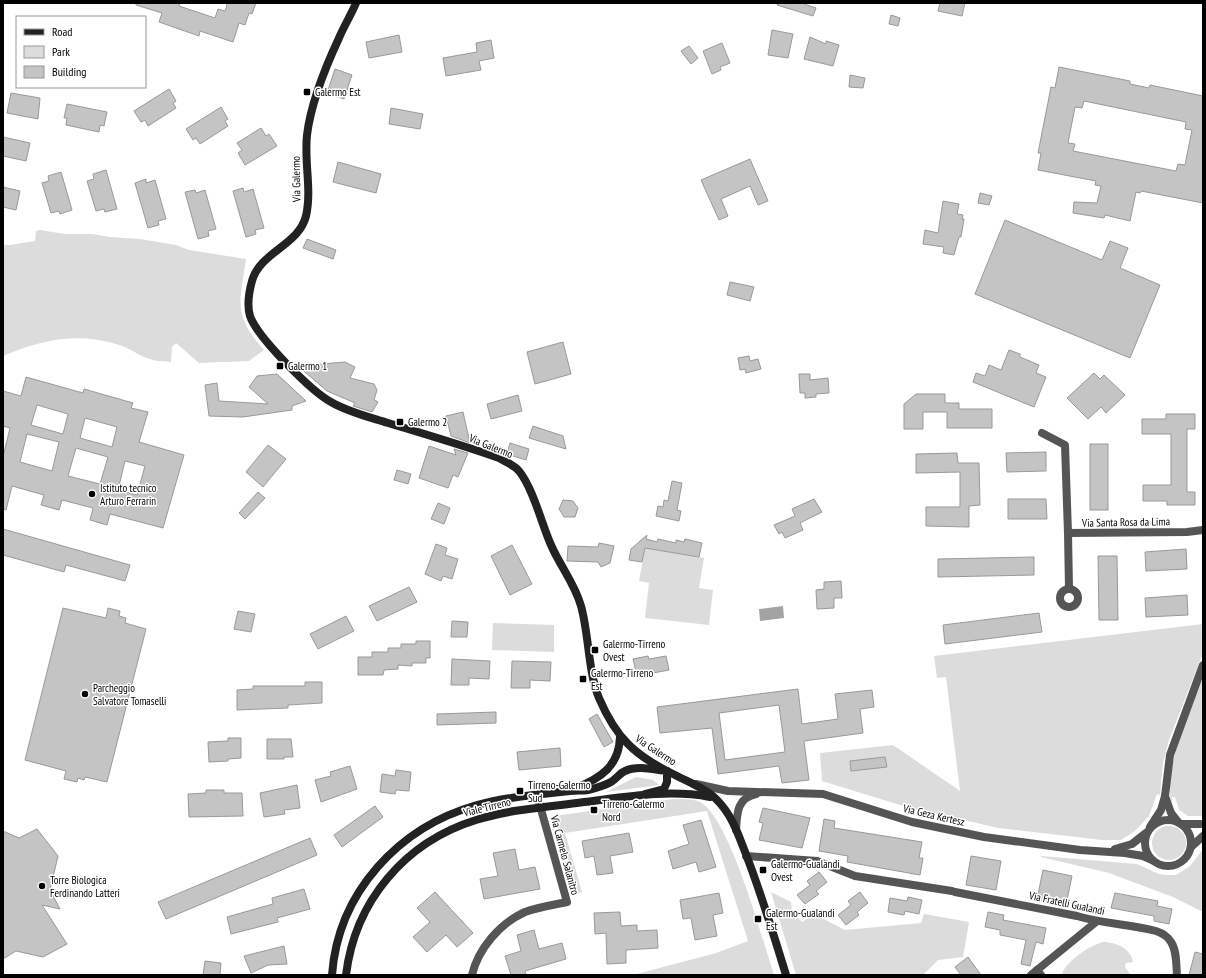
<svg xmlns="http://www.w3.org/2000/svg" width="1206" height="978" viewBox="0 0 1206 978" font-family="'PT Sans Narrow',sans-serif">
	<style>
		.green { fill: #dcdcdc }
		.water { fill: #a3a3a3 }
		.building { fill: #c4c4c4; stroke: #999; fill-rule: evenodd }
		.lines { fill: none; stroke-linecap: round; stroke-linejoin: round }
		.street { stroke: #555; stroke-width: 8 }
		.secondary { stroke: #222; stroke-width: 8 }
		.poi-dot { fill: #000; stroke: #fff; stroke-width: 1.5 }
		.labels { text-anchor: middle; stroke-width: 3; stroke-linejoin: round; paint-order: stroke }
		.poi-label { font-size: 11px; fill: #000; stroke: #fff; text-anchor: start }
		.street-label { font-size: 11px; fill: #000; stroke: #fff }
	</style>
	<rect width="100%" height="100%" fill="#fff"/>
	<g class="green">
		<path d="M40 230 65 234H92L110 237 140 239 176 245 189 250 246 259C240 302 232 314 264 350L249 361 199 363 176 343 172 347 171 362C165 361 159 362 153 360 140 357 129 347 116 344 77 332 40 340 3 356V245H10L35 241 36 231Z"/>
		<path d="M645 548 704 558 699 588 713 590 709 625 645 618 649 583 639 581Z"/>
		<path d="M493 623 554 625V652L492 650Z"/>
		<path d="M1203 624V653L1169 740 1163 763 1160 795 1157 794 1149 816 1135 831 1121 840H1102L998 828 900 805 822 781 820 753 893 745 960 791 946 677 937 678 934 656Z"/>
		<path d="M1203 677V816H1188L1179 810 1175 797H1172V803C1161 774 1192 706 1203 677Z"/>
		<path d="M636 777 653 780 659 785 606 792Z"/>
		<path d="M674 799C684 799 695 798 703 804 732 826 762 938 774 975H633L716 953 748 941 707 811 565 833 582 892 578 893 555 816Z"/>
		<circle cx="1169" cy="843" r="17"/>
		<path d="M1203 849V912L1173 897 1109 873 1041 857V856L1137 864 1159 874 1167 875H1176L1190 866Z"/>
		<path d="M771 892 791 902 792 911 802 922 814 914 845 930 921 923 924 914 969 922 963 957 938 960 923 975H796Z"/>
		<path d="M1103 942C1115 942 1131 948 1133 962L1126 963 1125 967 1131 975H1062C1064 962 1091 945 1103 942Z"/>
	</g>
	<path class="water" d="M783 606 784 618 760 621 759 609Z"/>
	<g class="building">
		<path d="M136 3H180L179 6 215 18 218 9 225 11 227 5 226 3H256L252 14 249 13 245 25 239 23 233 42 200 31 199 36 159 22 162 13 136 5Z"/>
		<path d="M778 3H801L816 8 813 16 777 5Z"/>
		<path d="M940 3H965L962 16 938 11Z"/>
		<path d="M891 15 900 18 898 26 889 24Z"/>
		<path d="M772 30 793 34 788 58 768 55Z"/>
		<path d="M399 35 402 52 369 58 366 42Z"/>
		<path d="M810 37 826 44V41L839 45 833 66 804 59Z"/>
		<path d="M491 40 494 58 479 61 481 70 446 76 443 58 477 52 476 43Z"/>
		<path d="M722 43 730 63 720 67 721 70 712 74 703 51Z"/>
		<path d="M689 46 698 58 691 64 681 51Z"/>
		<path d="M1059 67 1130 81V84L1149 88 1150 85 1203 96V203L1141 191 1140 193 1136 192 1130 221 1105 215 1104 218 1073 213 1074 202 1097 203 1101 186 1095 185 1096 181 1038 170 1041 153H1038L1051 87 1055 88ZM1084 101 1186 122 1185 129 1192 130 1185 165 1178 164 1176 171 1073 151 1075 144 1068 143 1075 107 1082 108Z"/>
		<path d="M335 69 352 75 344 99 327 93Z"/>
		<path d="M850 75 865 78 863 88 849 87Z"/>
		<path d="M169 89 176 101 173 103 176 108 148 126 145 120 141 122 134 111Z"/>
		<path d="M11 93 40 98 38 119 7 113Z"/>
		<path d="M67 104 107 112 104 126 100 125 99 132 66 125 67 118H64Z"/>
		<path d="M221 107 228 119 225 121 228 126 200 144 196 138 193 140 186 129Z"/>
		<path d="M391 108 423 114 420 129 389 124Z"/>
		<path d="M261 128 266 136 269 134 277 146 245 165 238 153 242 150 237 143Z"/>
		<path d="M3 137 30 143 26 161 3 156Z"/>
		<path d="M750 159 768 201 758 205 750 186 721 199 728 216 719 220 701 180Z"/>
		<path d="M338 162 381 174 376 193 333 182Z"/>
		<path d="M106 170 117 209 105 212 104 209 96 211 87 181 94 179 93 174Z"/>
		<path d="M61 172 72 210 60 214 59 211 51 213 42 183 49 181 48 176Z"/>
		<path d="M146 179V183L155 180 166 219 158 221 159 225 148 228 135 183Z"/>
		<path d="M3 187 20 191 16 210 3 207Z"/>
		<path d="M243 188 244 192 253 189 264 228 255 230 256 234 246 237 233 191Z"/>
		<path d="M195 190 196 193 205 190 216 229 208 231 209 236 198 239 185 192Z"/>
		<path d="M980 193 992 196 989 205 978 203Z"/>
		<path d="M943 201 959 204 957 214 963 215 962 219H964L961 237H959L954 255 943 253 944 247 923 244 925 230 938 233Z"/>
		<path d="M1005 220 1102 260 1110 241 1128 248 1120 268 1160 285 1130 358 975 294Z"/>
		<path d="M307 239 336 250 333 259 303 248Z"/>
		<path d="M730 282 754 287 750 301 727 295Z"/>
		<path d="M563 342 571 374 535 384 527 352Z"/>
		<path d="M1009 350 1020 354V357L1039 365 1036 373 1046 377 1034 407 973 382 976 373 985 376 989 365 1001 370Z"/>
		<path d="M749 356 750 361 758 359 761 369 746 373 745 369 740 370 738 358Z"/>
		<path d="M345 362 355 367 350 378 374 384 377 390 374 400 378 402 372 412 353 406 355 403 327 391 298 366Z"/>
		<path d="M1094 373 1100 379 1104 375 1125 395 1106 413 1101 407 1088 419 1067 398Z"/>
		<path d="M277 374 306 401 292 406V410L243 417 209 416 205 385 217 383 219 401 268 404 249 387 257 376Z"/>
		<path d="M799 374H810V380L828 378 829 393 816 394V397L805 398V393H800Z"/>
		<path d="M26 377 83 393 84 389 133 403 131 408 148 412 139 442 184 455 163 528 110 514 107 525 90 520 93 508 62 500 59 510 41 505 44 495 12 486 6 510 3 509V457L10 428 3 426V391L21 396ZM37 405 68 414 63 434 31 425ZM85 418 117 427 112 447 80 438ZM27 434 59 442 52 471 20 462ZM76 448 108 457 100 484 68 476ZM125 461 145 466 137 495 118 490Z"/>
		<path d="M916 394H945V403H959V409H992V428H947V412H923V429H904V404Z"/>
		<path d="M518 395 522 411 491 419 487 404Z"/>
		<path d="M463 412 470 443 451 436 446 416Z"/>
		<path d="M1166 414H1195V429H1187V492H1195V505H1167V501H1143V485H1171V434H1142V419H1166Z"/>
		<path d="M533 426 563 436 566 449 529 438Z"/>
		<path d="M510 443 529 449 526 460 507 454Z"/>
		<rect x="1090" y="444" width="18" height="66"/>
		<path d="M268 445 286 459 263 487 246 472Z"/>
		<path d="M429 446 456 455 454 449 468 453 458 477 453 475 448 488 419 478Z"/>
		<path d="M1046 452V471L1007 472 1006 453Z"/>
		<path d="M957 453 958 463H979L980 505 969 506V527L926 526V507H960V472L916 473V454Z"/>
		<path d="M397 470 411 474 408 484 394 480Z"/>
		<path d="M672 481 682 483 677 510 681 511 679 521 656 516 658 506 663 507 664 500 668 501Z"/>
		<path d="M258 492 265 498 245 519 239 513Z"/>
		<path d="M814 499 822 512 800 523 803 530 785 538 782 532 779 534 774 525 795 516 792 509Z"/>
		<path d="M1008 499H1046L1047 519H1008Z"/>
		<path d="M563 500 573 501 578 508 575 517H564L559 509Z"/>
		<path d="M438 503 450 508 444 524 431 519Z"/>
		<path d="M3 529 130 565 125 581 66 565 64 572 3 555Z"/>
		<path d="M647 535 646 539 657 542 658 539 676 543V540L684 542 685 539 702 543 699 557 645 548 642 562 629 560 631 549Z"/>
		<path d="M599 543 614 546 610 563 601 567 598 562 567 561 568 546 598 547Z"/>
		<path d="M436 544 447 548 445 555 458 559 452 579 443 576 441 581 425 574Z"/>
		<path d="M512 545 532 584 510 595 491 556Z"/>
		<path d="M1186 549 1187 569 1146 571 1145 552Z"/>
		<path d="M1098 556H1117L1118 620H1099Z"/>
		<path d="M1034 557V575L938 577V559Z"/>
		<path d="M841 581 842 598H834V608L817 609 816 590 824 589V582Z"/>
		<path d="M409 587 417 602 377 621 369 606Z"/>
		<path d="M1187 595 1188 615 1146 617 1145 598Z"/>
		<path d="M63 608 106 618 108 608 120 611 119 616 126 618 125 623 146 629 107 782 85 777 84 780 78 778 77 782 64 779 66 771 25 760Z"/>
		<path d="M238 611 255 614 251 632 234 629Z"/>
		<path d="M1039 613 1042 632 945 644 943 625Z"/>
		<path d="M346 616 354 631 318 649 310 634Z"/>
		<path d="M452 621 468 622 467 637H451Z"/>
		<path d="M416 641H430V658H426V663H412V666L398 665V669L384 670 383 675H358V657H372V652H388V648H401V644H416Z"/>
		<path d="M648 656 649 659 666 656 669 670 637 676 633 659Z"/>
		<path d="M452 659 490 661 489 679 469 678V685H451Z"/>
		<path d="M512 661 551 662 550 681 530 680V688H511Z"/>
		<path d="M305 682H322V703L288 705V708L237 710V690L253 689V686H305Z"/>
		<path d="M798 689 802 724 838 719 835 694 872 690 874 707 860 709 863 733 804 741 809 780 782 783 779 766 718 774 712 728 660 733 657 707ZM779 705 785 752 725 760 719 713Z"/>
		<path d="M496 712V723L437 725V714Z"/>
		<path d="M597 714 613 742 604 747 589 719Z"/>
		<path d="M228 738H241V758L228 759V761L209 762 208 742 228 741Z"/>
		<path d="M267 739H291L293 757H284V759H267Z"/>
		<path d="M560 748 561 766 519 770 517 752Z"/>
		<path d="M885 757 887 767 851 771 850 761Z"/>
		<path d="M350 766 357 789 321 802 315 780 331 776 330 772Z"/>
		<path d="M396 770 411 772 409 791 396 790 395 794 380 792 382 774 395 776Z"/>
		<path d="M297 785 300 808 284 810 285 814 264 817 260 793Z"/>
		<path d="M206 790H224V793H242L243 816 189 817 188 794 206 793Z"/>
		<path d="M375 806 383 817 342 847 334 835Z"/>
		<path d="M763 808 810 818 802 848 759 840 763 823 759 822Z"/>
		<path d="M824 819 835 821 834 828 922 842 919 858H923L920 875 847 862 848 856 819 851Z"/>
		<path d="M701 820 716 867 699 872 696 862 673 869 668 851 689 844 683 825Z"/>
		<path d="M37 829 58 856 50 890 60 909 42 905 67 944 43 957 16 951 3 959V831L19 838Z"/>
		<path d="M629 833 633 852 610 856 613 873 597 875 594 856 585 858 582 841Z"/>
		<path d="M310 838 317 855 166 919 158 902Z"/>
		<path d="M515 849 519 870 535 867 540 889 484 899 480 879 498 876 493 853Z"/>
		<path d="M971 856 1001 861 996 890 966 885Z"/>
		<path d="M1043 870 1072 876 1066 905 1037 899Z"/>
		<path d="M819 872 827 882 816 891 819 894 805 904 797 895 810 885 807 881Z"/>
		<path d="M304 889 310 909 277 918 278 922 231 934 227 917 273 904 272 898Z"/>
		<path d="M435 892 473 933 457 947 446 935 427 952 413 937 430 922 417 908Z"/>
		<path d="M860 892 868 903 857 912 859 915 846 925 838 915 851 905 848 901Z"/>
		<path d="M719 893 723 913 713 915 717 936 695 940 691 918 683 919 680 900Z"/>
		<path d="M1115 893 1158 901 1157 906 1172 909 1169 924 1154 921V916L1111 908Z"/>
		<path d="M908 897 922 900 919 914 905 911 904 915 888 912 890 898 907 901Z"/>
		<path d="M620 912 621 926 637 925V931L657 930 658 948 626 950V963L607 964 606 933 595 934 594 913Z"/>
		<path d="M988 912 1004 915 1003 920 1046 928 1043 944 1036 942 1030 966 1021 964 1026 940 1000 935V930L985 927Z"/>
		<path d="M534 930 539 949 562 943 566 959 525 971 526 975H511L505 956 521 951 517 935Z"/>
		<path d="M284 946 287 964 268 965 251 973 244 956Z"/>
		<path d="M1195 952 1203 954V975H1189Z"/>
		<path d="M968 957 981 975H961L955 967Z"/>
		<path d="M205 961 221 963 220 975H203Z"/>
	</g>
	<g class="lines">
		<g class="street">
			<path d="M1042 433 1065 445 1068 533 1187 532 1203 530"/>
			<path d="M1068 533 1069 589"/>
			<circle cx="1069" cy="598" r="9"/>
			<path d="M696 784 728 791 823 794 912 822 984 837 1080 850 1125 853 1143 856 1152 860"/>
			<path d="M1165 796 1171 813 1178 822"/>
			<circle cx="1168" cy="843" r="23"/>
			<path d="M1182 824H1203"/>
			<path d="M1150 827 1161 810 1165 796 1170 755 1203 665"/>
			<path d="M736 830C737 813 737 798 756 794"/>
			<path d="M1191 847 1203 836"/>
			<path d="M1115 849 1132 844 1146 833"/>
			<path d="M746 856 817 861 855 876 952 891"/>
			<path d="M955 892 1077 916C1103 924 1130 924 1156 931 1162 933 1168 937 1171 942 1177 951 1176 964 1177 975"/>
			<path d="M1037 970 1096 922"/>
			<path d="M472 975C478 949 500 923 525 912 538 907 553 905 567 902L537 795"/>
			<path d="M1031 975 1037 970 1041 975"/>
		</g>
		<g class="secondary">
			<path d="M356 3C351 15 344 26 339 38 325 68 311 102 307 135 304 162 312 190 306 216 299 245 260 252 252 281 249 292 247 306 250 316 257 337 311 391 331 402 348 412 369 417 388 423 425 434 462 445 499 458 506 462 514 465 519 471 533 488 542 525 551 545 560 566 575 584 581 606 589 634 588 672 599 698 616 738 635 756 675 775 688 782 707 789 717 800 733 816 739 837 747 857 762 896 774 936 786 975"/>
			<path d="M576 788C601 778 619 766 620 737"/>
			<path d="M332 975C338 892 399 827 477 805 507 797 540 794 570 791 576 790 582 791 588 790 596 788 604 786 611 782 616 779 620 773 625 771 638 765 655 770 667 771V782L664 789 645 794"/>
			<path d="M346 975C355 901 405 842 476 820 511 809 548 807 584 802 625 797 668 789 710 797"/>
		</g>
	</g>
	<g class="poi-dot">
		<rect x="303" y="88" width="8" height="8" rx="2"/>
		<rect x="276" y="362" width="8" height="8" rx="2"/>
		<rect x="396" y="418" width="8" height="8" rx="2"/>
		<circle cx="92" cy="494" r="4"/>
		<rect x="591" y="646" width="8" height="8" rx="2"/>
		<rect x="579" y="675" width="8" height="8" rx="2"/>
		<circle cx="85" cy="694" r="4"/>
		<rect x="516" y="787" width="8" height="8" rx="2"/>
		<rect x="590" y="806" width="8" height="8" rx="2"/>
		<rect x="759" y="866" width="8" height="8" rx="2"/>
		<circle cx="42" cy="886" r="4"/>
		<rect x="754" y="915" width="8" height="8" rx="2"/>
	</g>
	<g class="labels">
		<g class="poi-label">
			<text x="315" y="96">Galermo Est</text>
			<text x="288" y="370">Galermo 1</text>
			<text x="408" y="426">Galermo 2</text>
			<text x="100" y="492">Istituto tecnico<tspan x="100" dy="13">Arturo Ferrarin</tspan></text>
			<text x="603" y="648">Galermo-Tirreno<tspan x="603" dy="13">Ovest</tspan></text>
			<text x="591" y="677">Galermo-Tirreno<tspan x="591" dy="13">Est</tspan></text>
			<text x="93" y="692">Parcheggio<tspan x="93" dy="13">Salvatore Tomaselli</tspan></text>
			<text x="528" y="789">Tirreno-Galermo<tspan x="528" dy="13">Sud</tspan></text>
			<text x="602" y="808">Tirreno-Galermo<tspan x="602" dy="13">Nord</tspan></text>
			<text x="771" y="868">Galermo-Gualandi<tspan x="771" dy="13">Ovest</tspan></text>
			<text x="50" y="884">Torre Biologica<tspan x="50" dy="13">Ferdinando Latteri</tspan></text>
			<text x="766" y="917">Galermo-Gualandi<tspan x="766" dy="13">Est</tspan></text>
		</g>
		<g class="street-label">
			<text transform="translate(296 179) rotate(-91)" y="4">Via Galermo</text>
			<text transform="translate(491 446) rotate(22)" y="4">Via Galermo</text>
			<text transform="translate(1126 522) rotate(-1)" y="4">Via Santa Rosa da Lima</text>
			<text transform="translate(656 750) rotate(33)" y="4">Via Galermo</text>
			<text transform="translate(487 807) rotate(-14)" y="4">Viale Tirreno</text>
			<text transform="translate(934 815) rotate(13)" y="4">Via Geza Kertesz</text>
			<text transform="translate(565 855) rotate(75)" y="4">Via Carmelo Salanitro</text>
			<text transform="translate(1067 903) rotate(12)" y="4">Via Fratelli Gualandi</text>
		</g>
	</g>
	<rect width="1206" height="978" fill="none" stroke="#000000" stroke-width="8"/>
	<rect x="16" y="16" width="130" height="72" fill="#ffffff" stroke="#999999"/>
	<rect x="24" y="29" width="20" height="6" fill="#222222" stroke="#999999"/>
	<text x="52" y="36" font-size="12" fill="#000000">Road</text>
	<rect x="24" y="46" width="20" height="12" fill="#dcdcdc" stroke="#999999"/>
	<text x="52" y="56" font-size="12" fill="#000000">Park</text>
	<rect x="24" y="66" width="20" height="12" fill="#c4c4c4" stroke="#999999"/>
	<text x="52" y="76" font-size="12" fill="#000000">Building</text>
</svg>
